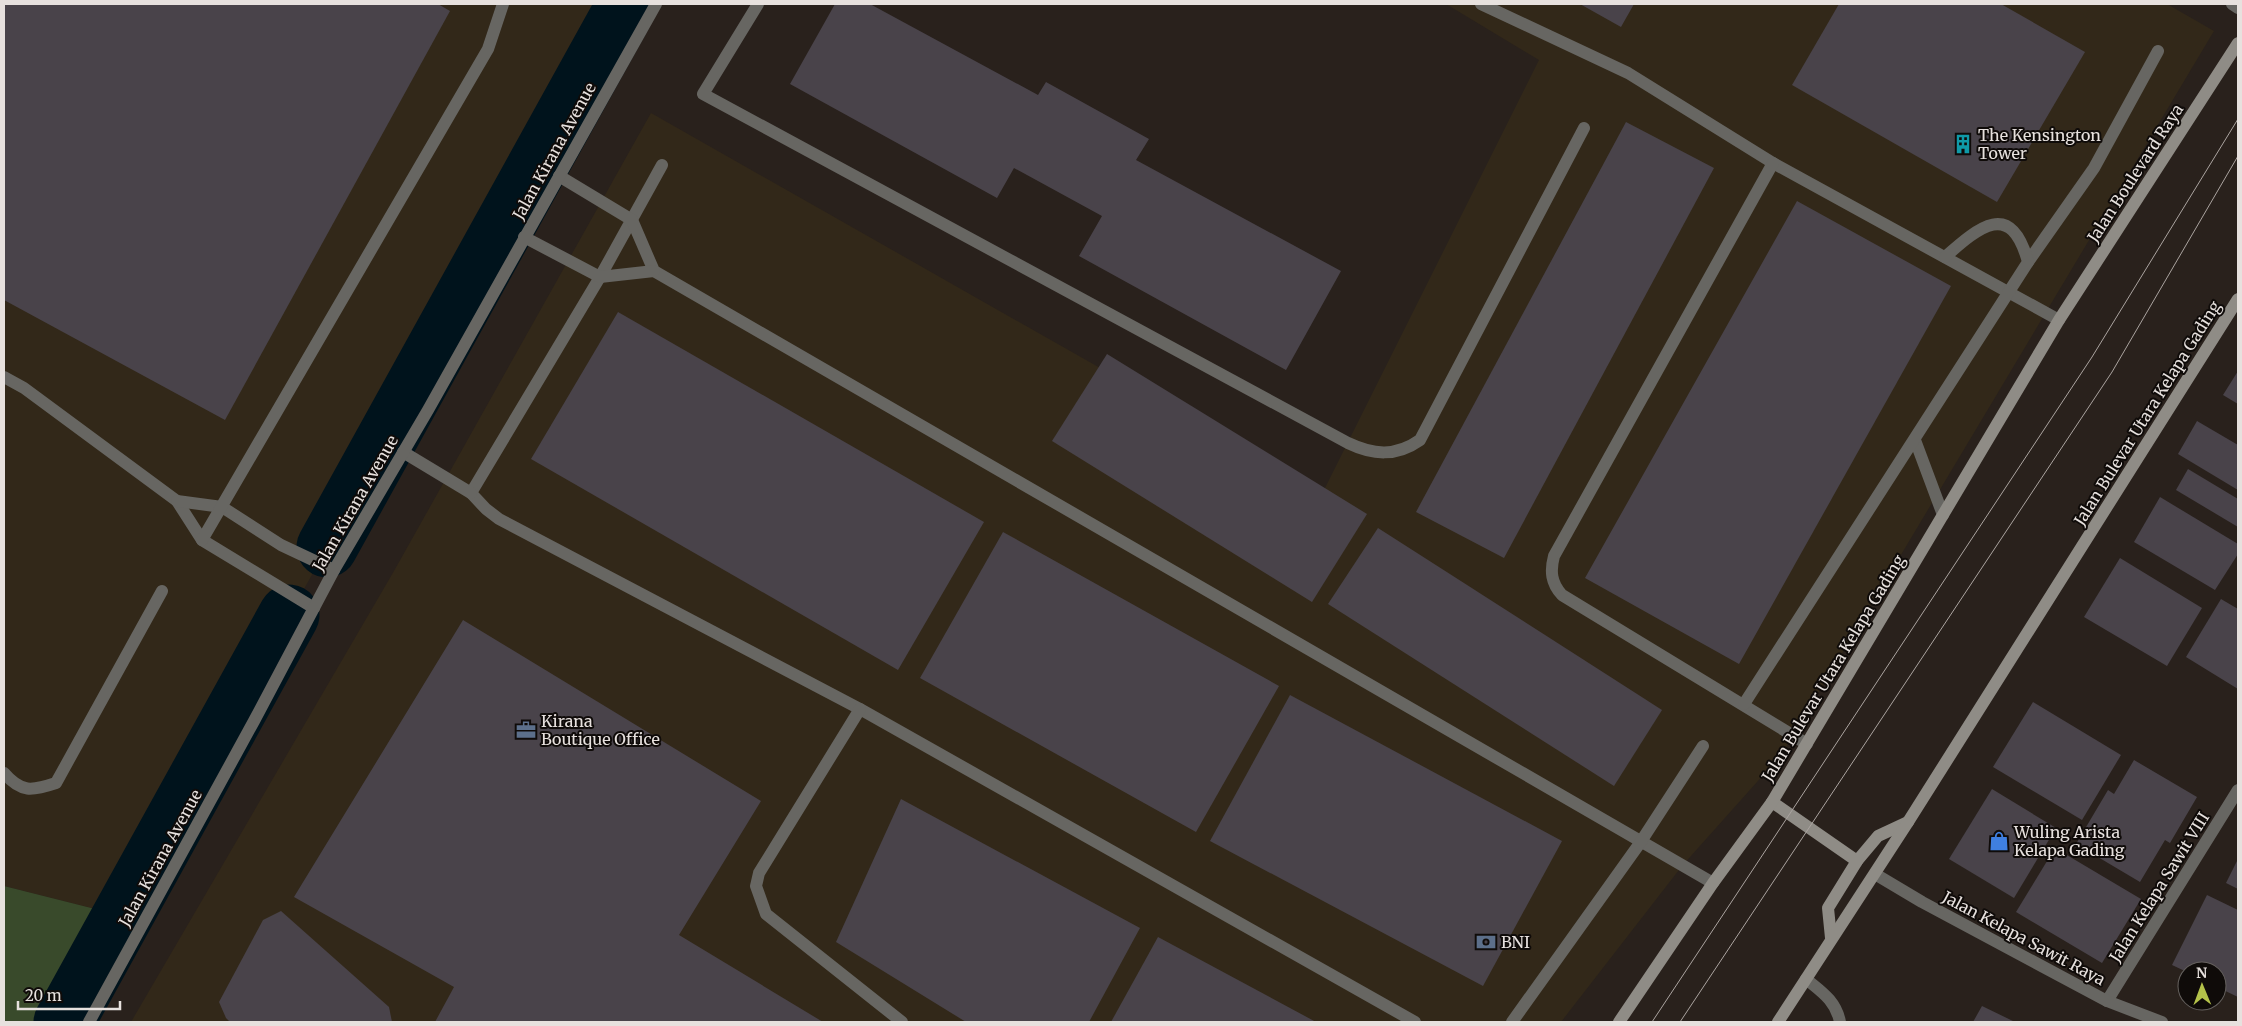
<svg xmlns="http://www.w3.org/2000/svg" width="2242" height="1026" viewBox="0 0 2242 1026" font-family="Merriweather,serif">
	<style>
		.commercial { fill: #322819 }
		.green { fill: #394a2b }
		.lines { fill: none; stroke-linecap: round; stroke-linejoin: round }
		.river { stroke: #00131c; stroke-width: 61 }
		.building { fill: #49434a }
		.service { stroke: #676662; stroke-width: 12 }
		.minor { stroke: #676662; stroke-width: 12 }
		.tertiary { stroke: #676662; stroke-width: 12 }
		.secondary { stroke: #8f8c86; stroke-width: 12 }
		.tram { stroke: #aba4a0; stroke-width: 1 }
		.labels { text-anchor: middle; stroke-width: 4; stroke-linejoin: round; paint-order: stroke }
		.poi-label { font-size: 16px; fill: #e7e1de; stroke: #0f0b09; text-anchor: start }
		.street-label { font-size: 16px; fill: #e7e1de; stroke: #0f0b09 }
	</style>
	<rect width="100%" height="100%" fill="#29211c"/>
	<g class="commercial">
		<path d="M4 4H628L123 916 4 886Z"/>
		<path d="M1446 4H2167L2214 31 1782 754 1682 866 1561 1022H131L394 571 651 113 1322 494 1539 60Z"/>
	</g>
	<path class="green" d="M4 886 123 916 64 1022H4Z"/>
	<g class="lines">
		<g class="river">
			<path d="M327 547 623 12"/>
			<path d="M64 1022 289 615"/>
		</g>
	</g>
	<g class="building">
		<path d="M4 4H438L450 11 225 420 4 300Z"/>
		<path d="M835 4H870L1038 95 1046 82 1149 139 1136 160 1341 271 1286 370 1079 256 1102 216 1014 168 997 198 790 84Z"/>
		<path d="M1580 4H1634L1621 27Z"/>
		<path d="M1839 4H2001L2085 52 1997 202 1792 85Z"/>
		<path d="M1626 122 1714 168 1504 558 1416 512Z"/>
		<path d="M1797 201 1951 286 1739 664 1585 578Z"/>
		<path d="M618 312 984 522 898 670 531 459Z"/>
		<path d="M1107 354 1367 514 1312 602 1052 441Z"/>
		<path d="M2238 371V404L2223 395Z"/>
		<path d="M2197 421 2238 445V490L2178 454Z"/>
		<path d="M2188 469 2238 499V527L2176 490Z"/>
		<path d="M2160 497 2238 544V554L2215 590 2134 542Z"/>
		<path d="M1378 528 1662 710 1614 786 1328 604Z"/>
		<path d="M1003 532 1279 686 1196 832 920 678Z"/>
		<path d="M2120 558 2202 608 2167 666 2084 617Z"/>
		<path d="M2221 599 2238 609V689L2186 657Z"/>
		<path d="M463 620 761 801 679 935 823 1022H435L454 987 294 897Z"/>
		<path d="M1290 695 1562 841 1483 986 1210 841Z"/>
		<path d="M2033 702 2121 755 2082 820 1993 767Z"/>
		<path d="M2134 760 2197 797 2170 843 2165 840 2140 882 2076 844 2108 790 2114 794Z"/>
		<path d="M1992 789 2056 828 2014 898 1949 859Z"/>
		<path d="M901 799 1140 928 1089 1022H966L836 942Z"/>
		<path d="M2055 848 2141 899 2102 963 2016 912Z"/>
		<path d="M2238 859V889L2226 883Z"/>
		<path d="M2207 895 2238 910V997L2217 987V971L2187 972 2172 965Z"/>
		<path d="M281 911 389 1007 392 1022H230L226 1018 219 1002 263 920Z"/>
		<path d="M1158 937 1316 1022H1111Z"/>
		<path d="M1982 1006 2015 1022H1973Z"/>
	</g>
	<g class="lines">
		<g class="service">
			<path d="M758 4 703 94 1348 443C1373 455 1396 457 1420 440L1584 128"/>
			<path d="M1481 4 1628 73 1773 163 2059 320"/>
			<path d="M1773 163 1554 556C1550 571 1551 583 1562 595L1807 744"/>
			<path d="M662 165 600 277 471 493 486 509 499 519 860 709 1415 1022"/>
			<path d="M559 176 632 220 654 271 1713 883"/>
			<path d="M524 237 600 277 654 271"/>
			<path d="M2028 262 2094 168 2158 51"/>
			<path d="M4 377 24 388 177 501 202 540 314 608"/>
			<path d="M1915 440 1943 515"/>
			<path d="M403 452 471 493"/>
			<path d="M177 501 222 507 281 545 334 570"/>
			<path d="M202 540 488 49 503 4"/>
			<path d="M1744 704 2028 262C2011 199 1979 227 1945 257"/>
			<path d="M860 709 759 873 756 886 766 914 902 1022"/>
			<path d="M4 773C21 793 32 791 56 783L162 591"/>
			<path d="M1806 979C1822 992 1836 1001 1840 1022"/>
			<path d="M1512 1022 1640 843 1703 746"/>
		</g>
		<g class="minor">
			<path d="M2232 4 2238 8"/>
			<path d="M2107 1001 2238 790"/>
		</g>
		<g class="tertiary">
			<path d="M1875 874 1922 902 2107 1001 2162 1022"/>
			<path d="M89 1022 254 721 334 570 428 410 656 4"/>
		</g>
		<g class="secondary">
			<path d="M1772 802 1857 861"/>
			<path d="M1831 938 1828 908 1857 861 1878 836 1908 822"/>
			<path d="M1619 1022 1713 883 1772 802 2059 320 2238 43"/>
			<path d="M1778 1022 1908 822 2238 299"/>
		</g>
		<g class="tram">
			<path d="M1652 1022 2092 357 2238 119"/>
			<path d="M1680 1022 2112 372 2238 156"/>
		</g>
	</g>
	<defs>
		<symbol id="building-bare" viewBox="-9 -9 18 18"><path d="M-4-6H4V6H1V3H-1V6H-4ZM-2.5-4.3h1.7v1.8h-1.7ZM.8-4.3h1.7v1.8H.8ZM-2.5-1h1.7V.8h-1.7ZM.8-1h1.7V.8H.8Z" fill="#0f9aa8" stroke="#0f0b09" stroke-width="2.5" paint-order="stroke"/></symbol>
		<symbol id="office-bare" viewBox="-9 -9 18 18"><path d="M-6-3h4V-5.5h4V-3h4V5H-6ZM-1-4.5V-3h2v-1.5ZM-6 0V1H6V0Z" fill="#5c6f8a" stroke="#0f0b09" stroke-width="2.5" paint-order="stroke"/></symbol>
		<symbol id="shop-bare" viewBox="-9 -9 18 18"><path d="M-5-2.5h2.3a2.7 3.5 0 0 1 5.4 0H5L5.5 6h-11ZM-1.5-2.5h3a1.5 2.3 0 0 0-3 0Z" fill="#3f7fe0" stroke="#0f0b09" stroke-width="2.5" paint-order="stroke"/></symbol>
		<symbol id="bank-bare" viewBox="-9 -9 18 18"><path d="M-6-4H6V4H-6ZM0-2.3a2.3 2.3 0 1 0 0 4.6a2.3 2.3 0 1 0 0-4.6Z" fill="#5c6f8a" stroke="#0f0b09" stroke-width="2.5" paint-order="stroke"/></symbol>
	</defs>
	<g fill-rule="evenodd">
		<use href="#building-bare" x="1949" y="130" width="28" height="28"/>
		<use href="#office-bare" x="512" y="716" width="28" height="28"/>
		<use href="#shop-bare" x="1985" y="827" width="28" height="28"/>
		<use href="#bank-bare" x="1472" y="928" width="28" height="28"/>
	</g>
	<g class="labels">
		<g class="poi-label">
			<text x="1978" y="141">The Kensington<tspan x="1978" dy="18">Tower</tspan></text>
			<text x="541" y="727">Kirana<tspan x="541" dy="18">Boutique Office</tspan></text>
			<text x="2014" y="838">Wuling Arista<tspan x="2014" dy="18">Kelapa Gading</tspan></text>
			<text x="1501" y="948">BNI</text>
		</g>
		<g class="street-label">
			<text transform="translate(554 151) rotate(-61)" y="6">Jalan Kirana Avenue</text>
			<text transform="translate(2135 173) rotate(-57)" y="6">Jalan Boulevard Raya</text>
			<text transform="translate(2147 413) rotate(-58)" y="6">Jalan Bulevar Utara Kelapa Gading</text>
			<text transform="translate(355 503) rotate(-60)" y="6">Jalan Kirana Avenue</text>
			<text transform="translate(1833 668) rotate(-59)" y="6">Jalan Bulevar Utara Kelapa Gading</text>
			<text transform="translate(160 858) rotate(-61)" y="6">Jalan Kirana Avenue</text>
			<text transform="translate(2159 887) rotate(-58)" y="6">Jalan Kelapa Sawit VIII</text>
			<text transform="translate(2024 938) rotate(28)" y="6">Jalan Kelapa Sawit Raya</text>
		</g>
	</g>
	<rect width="2242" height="1026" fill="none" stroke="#e7e1de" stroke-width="10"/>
	<g transform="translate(2202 986) rotate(359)"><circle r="24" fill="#0f0b09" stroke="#65615e"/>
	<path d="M0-4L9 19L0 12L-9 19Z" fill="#b4c24a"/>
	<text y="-8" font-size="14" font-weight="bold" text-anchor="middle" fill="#e7e1de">N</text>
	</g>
	<path d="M18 1001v8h102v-8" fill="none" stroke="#e7e1de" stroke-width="2.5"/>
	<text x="25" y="1001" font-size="15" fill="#e7e1de" stroke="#0f0b09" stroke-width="4" paint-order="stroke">20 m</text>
</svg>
